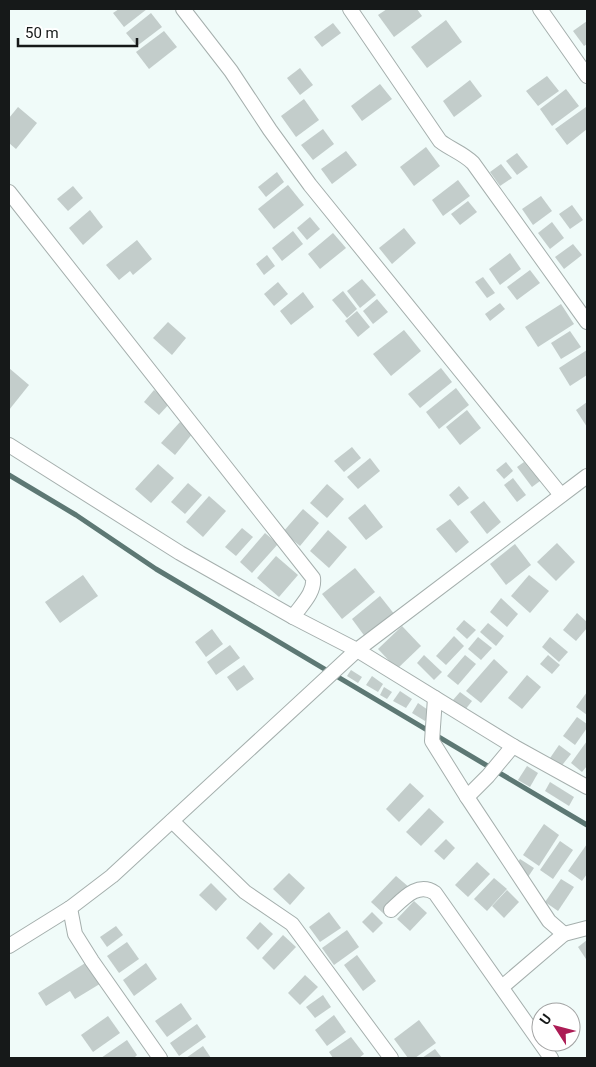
<svg xmlns="http://www.w3.org/2000/svg" width="596" height="1067" viewBox="0 0 596 1067" font-family="Roboto,sans-serif">
	<style>
		.lines { fill: none; stroke-linecap: round; stroke-linejoin: round }
		.stream { stroke: #5d7874; stroke-width: 5 }
		.building { fill: #c3cdcb }
		.street-casing { stroke: #a5afad; stroke-width: 16 }
		.street { stroke: #fff; stroke-width: 14 }
	</style>
	<rect width="100%" height="100%" fill="#f0fbf9"/>
	<g class="lines">
		<path class="stream" d="M9 475 76 515 156 569 587 825"/>
	</g>
	<g class="building">
		<path d="M119 9H147L124 27 113 13Z"/>
		<path d="M387 9H417L422 16 394 37 378 15Z"/>
		<path d="M151 13 162 27 137 46 126 33Z"/>
		<path d="M446 20 462 42 427 68 411 47Z"/>
		<path d="M587 21V44L584 46 573 31Z"/>
		<path d="M333 23 341 33 322 47 314 37Z"/>
		<path d="M164 31 177 47 149 69 136 52Z"/>
		<path d="M300 68 313 85 300 95 287 78Z"/>
		<path d="M547 76 559 91 538 106 526 91Z"/>
		<path d="M470 80 482 96 454 117 443 101Z"/>
		<path d="M380 84 392 99 362 121 351 106Z"/>
		<path d="M566 89 579 106 552 126 540 109Z"/>
		<path d="M304 99 319 120 296 137 281 116Z"/>
		<path d="M18 107 37 123 16 149 9 143V118Z"/>
		<path d="M586 107 587 109V129L567 145 555 129Z"/>
		<path d="M323 129 334 144 313 160 301 145Z"/>
		<path d="M426 147 440 166 414 186 400 167Z"/>
		<path d="M346 151 357 165 332 184 321 169Z"/>
		<path d="M517 153 528 167 517 175 506 161Z"/>
		<path d="M501 164 512 178 500 186 490 172Z"/>
		<path d="M277 172 284 182 266 197 258 187Z"/>
		<path d="M458 180 470 196 443 216 432 200Z"/>
		<path d="M288 185 304 205 274 229 258 209Z"/>
		<path d="M73 186 83 198 68 211 57 199Z"/>
		<path d="M541 196 552 211 533 225 522 209Z"/>
		<path d="M468 201 477 212 460 225 451 214Z"/>
		<path d="M572 205 583 220 570 229 559 214Z"/>
		<path d="M90 210 103 227 83 245 69 228Z"/>
		<path d="M310 217 320 229 307 240 297 228Z"/>
		<path d="M552 222 564 238 550 249 538 233Z"/>
		<path d="M404 228 416 243 392 264 379 248Z"/>
		<path d="M293 231 303 244 282 261 272 248Z"/>
		<path d="M333 233 346 248 320 269 308 254Z"/>
		<path d="M137 240 152 259 133 275 130 271 119 280 106 265Z"/>
		<path d="M573 244 582 255 564 269 555 257Z"/>
		<path d="M510 253 521 269 500 285 489 269Z"/>
		<path d="M267 255 275 266 264 275 256 264Z"/>
		<path d="M530 270 540 283 517 300 507 287Z"/>
		<path d="M483 277 495 293 487 298 475 282Z"/>
		<path d="M362 279 376 295 360 308 347 291Z"/>
		<path d="M278 282 288 294 274 306 264 294Z"/>
		<path d="M343 291 357 309 347 318 332 300Z"/>
		<path d="M303 292 314 307 291 325 280 311Z"/>
		<path d="M377 299 388 312 373 324 363 311Z"/>
		<path d="M500 303 505 309 490 321 485 314Z"/>
		<path d="M561 304 574 324 538 347 525 327Z"/>
		<path d="M357 311 370 327 358 337 345 321Z"/>
		<path d="M168 322 186 338 172 355 153 338Z"/>
		<path d="M404 330 421 351 391 376 373 354Z"/>
		<path d="M570 331 581 347 561 359 551 343Z"/>
		<path d="M587 350V375L570 386 559 368Z"/>
		<path d="M9 368 29 385 9 410Z"/>
		<path d="M441 368 452 382 420 408 408 394Z"/>
		<path d="M456 388 469 405 439 429 426 412Z"/>
		<path d="M154 390 170 403 159 415 144 402Z"/>
		<path d="M587 402V427L576 410Z"/>
		<path d="M467 410 481 428 460 445 446 427Z"/>
		<path d="M180 422 193 433 175 455 161 443Z"/>
		<path d="M352 447 361 458 344 472 334 461Z"/>
		<path d="M370 458 380 471 358 489 347 477Z"/>
		<path d="M506 462 513 471 504 479 496 470Z"/>
		<path d="M524 462 540 481 532 487 517 467Z"/>
		<path d="M158 464 174 478 151 503 135 489Z"/>
		<path d="M513 478 526 495 517 502 504 485Z"/>
		<path d="M188 483 202 495 185 514 171 502Z"/>
		<path d="M327 484 344 499 327 518 310 503Z"/>
		<path d="M459 486 469 498 458 506 449 495Z"/>
		<path d="M209 496 226 511 203 537 186 522Z"/>
		<path d="M484 501 501 522 487 534 470 512Z"/>
		<path d="M365 504 383 527 366 540 348 518Z"/>
		<path d="M303 509 319 523 300 546 283 532Z"/>
		<path d="M450 519 469 542 456 553 436 529Z"/>
		<path d="M242 528 253 537 236 556 225 547Z"/>
		<path d="M328 530 347 547 329 568 310 551Z"/>
		<path d="M265 533 278 544 252 573 240 562Z"/>
		<path d="M557 543 575 562 556 581 537 562Z"/>
		<path d="M515 544 531 565 506 585 490 564Z"/>
		<path d="M276 556 298 575 279 597 257 578Z"/>
		<path d="M355 568 375 592 342 619 322 594Z"/>
		<path d="M83 575 98 596 60 623 45 602Z"/>
		<path d="M529 575 549 591 530 613 511 596Z"/>
		<path d="M380 596 395 615 366 638 352 619Z"/>
		<path d="M501 598 518 614 507 627 490 612Z"/>
		<path d="M577 613 587 622V628L576 641 563 630Z"/>
		<path d="M464 620 476 630 467 639 456 629Z"/>
		<path d="M488 623 504 636 496 646 480 632Z"/>
		<path d="M402 626 421 646 397 669 378 649Z"/>
		<path d="M212 629 223 644 206 657 195 642Z"/>
		<path d="M454 636 464 646 446 665 436 656Z"/>
		<path d="M478 637 492 648 481 660 468 649Z"/>
		<path d="M550 637 568 652 559 662 542 647Z"/>
		<path d="M230 645 240 658 216 675 207 662Z"/>
		<path d="M424 655 442 672 434 680 417 663Z"/>
		<path d="M465 655 476 664 458 685 447 676Z"/>
		<path d="M548 655 560 665 552 674 540 664Z"/>
		<path d="M494 659 508 672 481 703 466 691Z"/>
		<path d="M244 665 254 679 237 691 227 677Z"/>
		<path d="M351 670 362 677 358 683 347 676Z"/>
		<path d="M527 675 541 687 522 709 508 698Z"/>
		<path d="M372 676 383 684 378 692 366 685Z"/>
		<path d="M384 687 392 692 387 699 380 695Z"/>
		<path d="M400 691 412 699 406 708 393 701Z"/>
		<path d="M460 692 472 701 465 710 453 700Z"/>
		<path d="M587 692V715L576 707Z"/>
		<path d="M418 703 431 712 425 721 412 713Z"/>
		<path d="M577 717 587 724V728L575 745 563 736Z"/>
		<path d="M587 741V766L582 772 571 763Z"/>
		<path d="M559 745 571 754 559 769 548 761Z"/>
		<path d="M527 766 538 773 530 787 518 780Z"/>
		<path d="M550 782 574 797 569 806 545 791Z"/>
		<path d="M410 783 424 796 399 822 386 809Z"/>
		<path d="M429 808 444 822 421 846 406 832Z"/>
		<path d="M544 824 559 835 539 866 523 855Z"/>
		<path d="M446 839 455 848 444 860 434 851Z"/>
		<path d="M560 841 573 850 553 879 540 870Z"/>
		<path d="M587 844V874L582 881 568 871Z"/>
		<path d="M520 859 534 868 528 877 514 868Z"/>
		<path d="M477 862 490 874 468 897 455 885Z"/>
		<path d="M289 873 305 888 290 905 273 889Z"/>
		<path d="M396 876 410 888 384 914 371 902Z"/>
		<path d="M494 878 507 889 487 911 474 899Z"/>
		<path d="M561 879 574 887 558 911 545 902Z"/>
		<path d="M211 883 227 899 216 911 199 895Z"/>
		<path d="M507 890 519 902 504 918 492 906Z"/>
		<path d="M414 901 427 913 410 931 397 919Z"/>
		<path d="M329 912 341 928 320 942 309 927Z"/>
		<path d="M372 912 383 923 373 933 362 922Z"/>
		<path d="M260 922 273 934 258 950 246 938Z"/>
		<path d="M116 926 123 935 107 947 100 937Z"/>
		<path d="M347 930 359 947 334 965 322 948Z"/>
		<path d="M283 935 296 947 274 970 262 958Z"/>
		<path d="M587 940V958L586 959 578 947Z"/>
		<path d="M127 942 139 959 119 973 107 956Z"/>
		<path d="M357 955 376 981 363 991 344 965Z"/>
		<path d="M90 960 103 982 75 999 70 991 46 1006 38 993Z"/>
		<path d="M146 963 157 979 134 996 123 980Z"/>
		<path d="M305 975 318 987 300 1005 288 993Z"/>
		<path d="M323 995 331 1007 315 1018 306 1007Z"/>
		<path d="M181 1003 192 1019 167 1037 155 1021Z"/>
		<path d="M334 1015 346 1032 327 1046 315 1030Z"/>
		<path d="M108 1016 120 1033 93 1052 81 1035Z"/>
		<path d="M419 1020 436 1043 415 1058H408L394 1039Z"/>
		<path d="M197 1024 206 1037 179 1056 170 1043Z"/>
		<path d="M351 1037 364 1054 359 1058H333L329 1052Z"/>
		<path d="M127 1040 137 1055 134 1058H101Z"/>
		<path d="M203 1046 211 1058H186Z"/>
		<path d="M435 1049 442 1058H422Z"/>
	</g>
	<g class="lines">
		<defs>
			<g id="street">
				<path d="M183 9 231 71 270 130 310 185 561 495"/>
				<path d="M350 9 440 141C450 149 463 153 473 163L587 322"/>
				<path d="M540 9 587 76"/>
				<path d="M9 192 313 578C315 593 301 605 293 617"/>
				<path d="M9 445 180 553 293 617 357 650 513 746 587 787"/>
				<path d="M435 698 432 741 467 797 549 921 564 934 587 928"/>
				<path d="M467 797 488 776 513 746"/>
				<path d="M172 821 245 892 292 924 391 1058"/>
				<path d="M70 908 75 934 92 961 160 1058"/>
				<path d="M391 910C403 899 418 881 435 893L551 1058"/>
				<path d="M9 946 70 908 112 876 357 650 587 476"/>
				<path d="M502 987 564 934"/>
			</g>
		</defs>
		<use href="#street" class="street-casing"/>
		<use href="#street" class="street"/>
	</g>
	<rect width="596" height="1067" fill="none" stroke="#161919" stroke-width="20"/>
	<g transform="translate(556 1027) rotate(306)"><circle r="24" fill="#ffffff" stroke="#a2a3a3"/>
	<path d="M0-4L9 19L0 12L-9 19Z" fill="#ac1c55"/>
	<text y="-8" font-size="14" font-weight="bold" text-anchor="middle" fill="#161919">U</text>
	</g>
	<path d="M18 38v8h119v-8" fill="none" stroke="#161919" stroke-width="2.5"/>
	<text x="25" y="38" font-size="15" fill="#161919" stroke="#ffffff" stroke-width="4" paint-order="stroke">50 m</text>
</svg>
